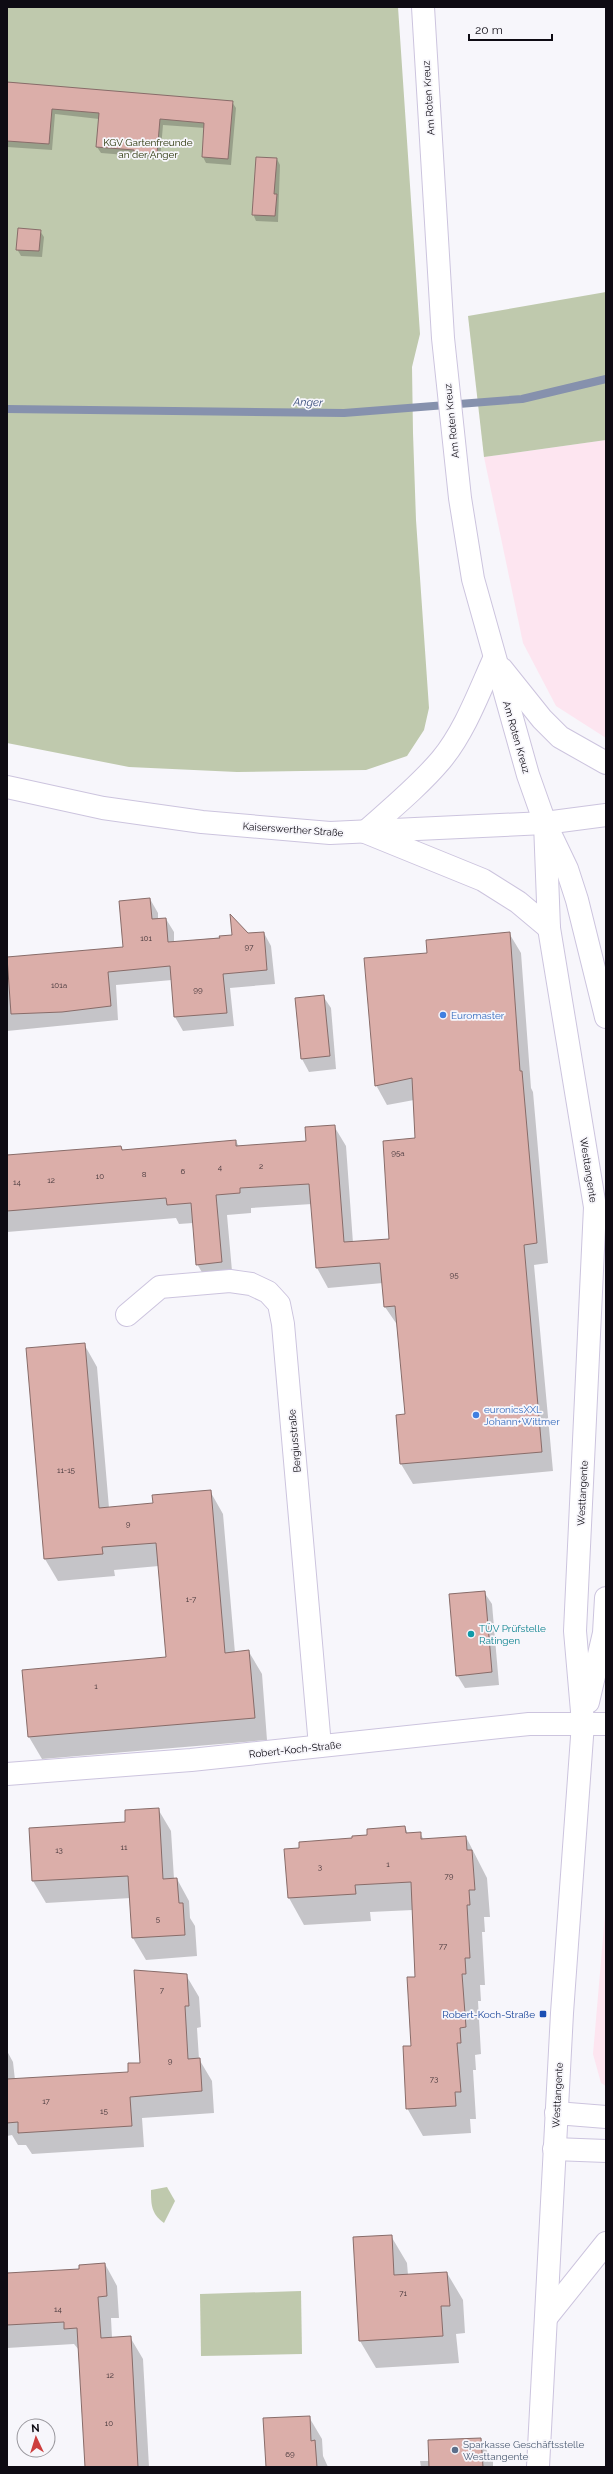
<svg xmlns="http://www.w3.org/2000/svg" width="613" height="2474" viewBox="0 0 613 2474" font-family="Raleway,sans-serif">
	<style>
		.commercial { fill: #fde5f0 }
		.green { fill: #bfc9ad }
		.shadow { fill: #0003 }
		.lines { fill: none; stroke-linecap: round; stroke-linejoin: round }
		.stream { stroke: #8691ad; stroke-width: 8 }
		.building { fill: #dbaea9; stroke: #886c69 }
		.minor-casing { stroke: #ccc4de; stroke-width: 24 }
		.major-casing { stroke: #ccc4de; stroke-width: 24 }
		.minor { stroke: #fff; stroke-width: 22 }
		.major { stroke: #fff; stroke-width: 22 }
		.shop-dot { fill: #3f7fe0; stroke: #f7f6fb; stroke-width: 1.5 }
		.culture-dot { fill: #0f9aa8; stroke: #f7f6fb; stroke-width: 1.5 }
		.transit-dot { fill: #1a4fb4; stroke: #f7f6fb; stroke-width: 1.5 }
		.service-dot { fill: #5c6f8a; stroke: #f7f6fb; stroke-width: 1.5 }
		.labels { text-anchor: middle; stroke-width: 3.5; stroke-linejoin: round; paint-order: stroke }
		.number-label { font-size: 8px; fill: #413438 }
		.street-label { font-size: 10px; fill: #0e0b13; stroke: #f7f6fb }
		.park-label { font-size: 10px; fill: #293408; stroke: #f7f6fb }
		.shop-label { font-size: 10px; fill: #366cbe; stroke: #f7f6fb; text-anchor: start }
		.culture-label { font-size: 10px; fill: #0d838f; stroke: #f7f6fb; text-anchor: start }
		.transit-label { font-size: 10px; fill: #164399; stroke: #f7f6fb; text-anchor: end }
		.service-label { font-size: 10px; fill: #4e5e75; stroke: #f7f6fb; text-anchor: start }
		.water-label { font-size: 11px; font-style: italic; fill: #344978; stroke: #f7f6fb }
	</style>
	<rect width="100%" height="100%" fill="#f7f6fb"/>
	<g class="commercial">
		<path d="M606 440V738L556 706 523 643 484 457Z"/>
		<path d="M606 1903V2086L601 2083 593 2054Z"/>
	</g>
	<g class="green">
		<path d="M7 7H398L420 334 412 367 413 433 416 520 429 708 424 730 407 756 366 770 237 772 129 767 7 743Z"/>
		<path d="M606 292V440L484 457 468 316Z"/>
		<path d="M167 2187 175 2201 164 2223C151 2214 151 2204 151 2190Z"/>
		<path d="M301 2291 302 2354 201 2356 200 2294Z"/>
	</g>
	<g class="shadow">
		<path d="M7 82 232 102 236 108 231 165 206 163 203 157 205 128 163 125 160 160 139 158 138 156 101 153 97 147 99 119 55 114 52 150 7 147Z"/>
		<path d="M277 159 280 165 278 222 256 221 253 214Z"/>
		<path d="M40 231 44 237 42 257 21 256 17 249Z"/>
		<path d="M150 899 158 913V919H166L174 932V942L264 933 271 946 275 984 230 988 234 1026 183 1031 175 1017 172 980 116 985 118 1020 7 1031V959L124 948Z"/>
		<path d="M509 933 521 953 531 1088 533 1092 548 1263 534 1265 553 1471 413 1484 401 1464 397 1416 406 1415 398 1326 385 1307 383 1283 328 1288 317 1268 312 1204 251 1208V1213L227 1215 233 1282 209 1284 197 1264 193 1223 179 1224 176 1218 7 1232V1156L121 1147 123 1150 236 1141 239 1147 307 1141 334 1126 346 1146 353 1243 390 1240 416 1139 414 1100 387 1105 376 1085 428 953Z"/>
		<path d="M323 996 331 1008 336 1069 309 1072 302 1059 296 999Z"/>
		<path d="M84 1344 97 1367 109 1508 154 1504 210 1491 223 1514 235 1653 249 1652 262 1674 267 1740 42 1759 29 1737 168 1658 159 1566 114 1570 115 1576 58 1581 45 1559Z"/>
		<path d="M484 1592 492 1604 499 1685 465 1688 457 1675Z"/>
		<path d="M158 1809 171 1831 174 1879H177L189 1901 190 1918 195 1926 197 1956 146 1960 133 1938 131 1898 46 1903 33 1881 30 1829 127 1823Z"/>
		<path d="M405 1827 408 1834 420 1833 424 1840 466 1837 487 1878 490 1917H484L485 1932H482L485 1985H480L481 2001H478L481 2054 475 2055 476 2070H473L476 2119H470L471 2133 423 2136 407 2108 416 1978 413 1910 370 1912 371 1921 304 1925 289 1898 300 1849Z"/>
		<path d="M186 1975 199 1997 201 2027 197 2028 199 2059 212 2081 214 2113 142 2118 144 2147 32 2154 26 2145H18L12 2135 7 2136V2051L13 2062 15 2080 129 2073 141 2063Z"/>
		<path d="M391 2236 407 2263 408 2275 447 2273 463 2300 465 2333 456 2334 459 2363 376 2368 360 2341Z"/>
		<path d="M105 2264 117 2286 119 2318H111L112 2338 130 2337 143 2359 149 2467H86L79 2350 74 2344 7 2348V2274L80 2270Z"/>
		<path d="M309 2417 322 2439 323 2456 328 2467H267Z"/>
		<path d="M480 2439 493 2461V2467H421L420 2461H429Z"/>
	</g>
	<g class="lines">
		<path class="stream" d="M7 409 344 413 522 399 606 379"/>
	</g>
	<g class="building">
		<path d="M7 82 233 101 228 159 202 157 204 123 160 119 157 154 134 152V150L96 147 99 113 52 109 49 144 7 141Z"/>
		<path d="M256 157 277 158 274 194H277L275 216 252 215Z"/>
		<path d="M18 228 41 230 39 251 16 250Z"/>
		<path d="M150 898 152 919 166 918 168 942 220 938 219 936 232 935 230 914 248 933 264 932 267 970 223 974 227 1013 174 1017 170 966 108 972 111 1006 62 1012 11 1014 7 957 123 947 119 901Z"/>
		<path d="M510 932 520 1071H522L537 1243 524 1245 542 1452 400 1464 396 1415 405 1414 395 1306 384 1307 380 1263 316 1268 309 1184 240 1188V1193L216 1195 222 1262 196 1265 191 1203 167 1205 166 1198 7 1211V1155L121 1146 122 1150 236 1140V1146L306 1141 305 1127 335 1125 344 1242 389 1239 383 1141 415 1138 412 1078 375 1086 364 958 427 953 426 940Z"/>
		<path d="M324 995 330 1056 301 1059 295 998Z"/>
		<path d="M85 1343 99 1508 153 1503 152 1495 211 1490 225 1653 249 1650 255 1718 28 1737 22 1670 166 1657 156 1543 102 1547 103 1554 44 1559 26 1348Z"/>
		<path d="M485 1591 492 1672 456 1676 449 1594Z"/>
		<path d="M159 1808 163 1879 177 1878 179 1903H183L185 1935 132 1938 128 1876 32 1881 29 1828 125 1822V1810Z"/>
		<path d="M405 1826 406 1833 421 1832V1839L466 1836 467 1850H472L475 1890H469L470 1905H467L470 1958H465L466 1974H462L466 2027 460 2028 461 2043H457L461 2092H455L456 2106 406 2109 403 2046H411L407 1977H415L411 1882 355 1885 356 1894 288 1898 284 1849 299 1848V1842L352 1838V1836L367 1835V1829Z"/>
		<path d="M134 1970 187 1974 189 2006H185L188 2059 200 2058 202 2091 130 2097 132 2126 18 2133V2122L7 2123V2079L128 2072V2063H140Z"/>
		<path d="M392 2235 394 2275 447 2272 450 2306H441L443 2336 359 2341 353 2237Z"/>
		<path d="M105 2263 107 2296 98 2297 101 2338 131 2336 138 2467H85L77 2328 64 2329V2322L7 2325V2273L79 2269V2265Z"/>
		<path d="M310 2416 311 2441 315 2440 317 2467H266L263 2418Z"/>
		<path d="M481 2438 483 2467H429L428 2440Z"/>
	</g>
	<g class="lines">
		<defs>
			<g id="minor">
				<path d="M423 7 443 338 460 498 473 579 528 775 545 823 567 869 577 900 606 1017"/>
				<path d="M494 659C479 692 465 731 441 760 419 786 391 809 365 832L483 880 518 902 549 928"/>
				<path d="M502 669 542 719 560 737 606 763"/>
				<path d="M127 1315 160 1287 230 1281 251 1284 268 1292 279 1304 283 1324 320 1746"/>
				<path d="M588 1702 604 1633 606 1598"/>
				<path d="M7 1774 191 1760 529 1724H606"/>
				<path d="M556 2113 606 2117"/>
				<path d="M554 2149 606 2151"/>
				<path d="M546 2318 606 2243"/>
				<path d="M538 2467 562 2013 583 1723 575 1631 595 1207 549 928 545 823"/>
			</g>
			<path id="major" d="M7 787 103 808 202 822 330 833 545 823 606 815"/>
		</defs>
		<use href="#minor" class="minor-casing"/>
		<use href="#major" class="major-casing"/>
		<use href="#minor" class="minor"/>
		<use href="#major" class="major"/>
	</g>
	<g class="shop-dot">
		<circle cx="443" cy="1015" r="4"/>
		<circle cx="476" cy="1415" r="4"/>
	</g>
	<circle class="culture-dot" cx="471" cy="1634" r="4"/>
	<rect class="transit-dot" x="539" y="2010" width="8" height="8" rx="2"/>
	<circle class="service-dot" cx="455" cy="2450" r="4"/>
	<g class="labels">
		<g class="number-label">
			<text x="146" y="941">101</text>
			<text x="249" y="950">97</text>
			<text x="59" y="988">101a</text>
			<text x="198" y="993">99</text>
			<text x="398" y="1156">95a</text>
			<text x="261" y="1169">2</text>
			<text x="220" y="1170">4</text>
			<text x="183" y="1174">6</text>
			<text x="144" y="1177">8</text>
			<text x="100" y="1179">10</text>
			<text x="51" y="1183">12</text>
			<text x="17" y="1185">14</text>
			<text x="454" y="1278">95</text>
			<text x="66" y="1473">11-15</text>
			<text x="128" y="1527">9</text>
			<text x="191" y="1602">1-7</text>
			<text x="96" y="1689">1</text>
			<text x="124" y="1850">11</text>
			<text x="59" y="1853">13</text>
			<text x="388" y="1867">1</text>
			<text x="320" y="1870">3</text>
			<text x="449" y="1879">79</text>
			<text x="158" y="1922">5</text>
			<text x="443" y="1949">77</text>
			<text x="162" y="1993">7</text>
			<text x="170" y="2064">9</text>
			<text x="434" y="2082">73</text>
			<text x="46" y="2104">17</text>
			<text x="104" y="2114">15</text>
			<text x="403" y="2296">71</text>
			<text x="58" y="2312">14</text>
			<text x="110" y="2378">12</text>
			<text x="109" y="2426">10</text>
			<text x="290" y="2457">69</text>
		</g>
		<g class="street-label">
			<text transform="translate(428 98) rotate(-94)" y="4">Am Roten Kreuz</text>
			<text transform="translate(451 421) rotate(-96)" y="4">Am Roten Kreuz</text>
			<text transform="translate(517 737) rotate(74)" y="4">Am Roten Kreuz</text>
			<text transform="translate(293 829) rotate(4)" y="4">Kaiserswerther Straße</text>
			<text transform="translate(589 1170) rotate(81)" y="4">Westtangente</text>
			<text transform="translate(294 1441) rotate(-95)" y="4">Bergiusstraße</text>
			<text transform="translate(582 1493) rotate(-87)" y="4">Westtangente</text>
			<text transform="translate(295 1749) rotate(-6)" y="4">Robert-Koch-Straße</text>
			<text transform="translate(557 2095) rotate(-87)" y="4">Westtangente</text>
		</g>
		<g class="park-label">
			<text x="148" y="146">KGV Gartenfreunde<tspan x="148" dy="12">an der Anger</tspan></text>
		</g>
		<g class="shop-label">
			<text x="451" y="1019">Euromaster</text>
			<text x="484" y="1413">euronicsXXL<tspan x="484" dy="12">Johann+Wittmer</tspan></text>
		</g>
		<g class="culture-label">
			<text x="479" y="1632">TÜV Prüfstelle<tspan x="479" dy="12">Ratingen</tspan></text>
		</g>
		<g class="transit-label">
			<text x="535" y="2018">Robert-Koch-Straße</text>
		</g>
		<g class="service-label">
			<text x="463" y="2448">Sparkasse Geschäftsstelle<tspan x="463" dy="12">Westtangente</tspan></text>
		</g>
		<g class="water-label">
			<text transform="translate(308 402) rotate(1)" y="4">Anger</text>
		</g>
	</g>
	<rect width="613" height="2474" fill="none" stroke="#0e0b13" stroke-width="16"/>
	<g transform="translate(36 2438) rotate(356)"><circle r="19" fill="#f7f6fb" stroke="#9a989e"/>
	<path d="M0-3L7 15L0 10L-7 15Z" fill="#cd3e3e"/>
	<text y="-6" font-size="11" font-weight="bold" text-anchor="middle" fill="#0e0b13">N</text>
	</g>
	<path d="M469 34v6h83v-6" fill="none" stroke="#0e0b13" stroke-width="2"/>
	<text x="475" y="34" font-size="12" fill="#0e0b13" stroke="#f7f6fb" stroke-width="3" paint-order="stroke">20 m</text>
</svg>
